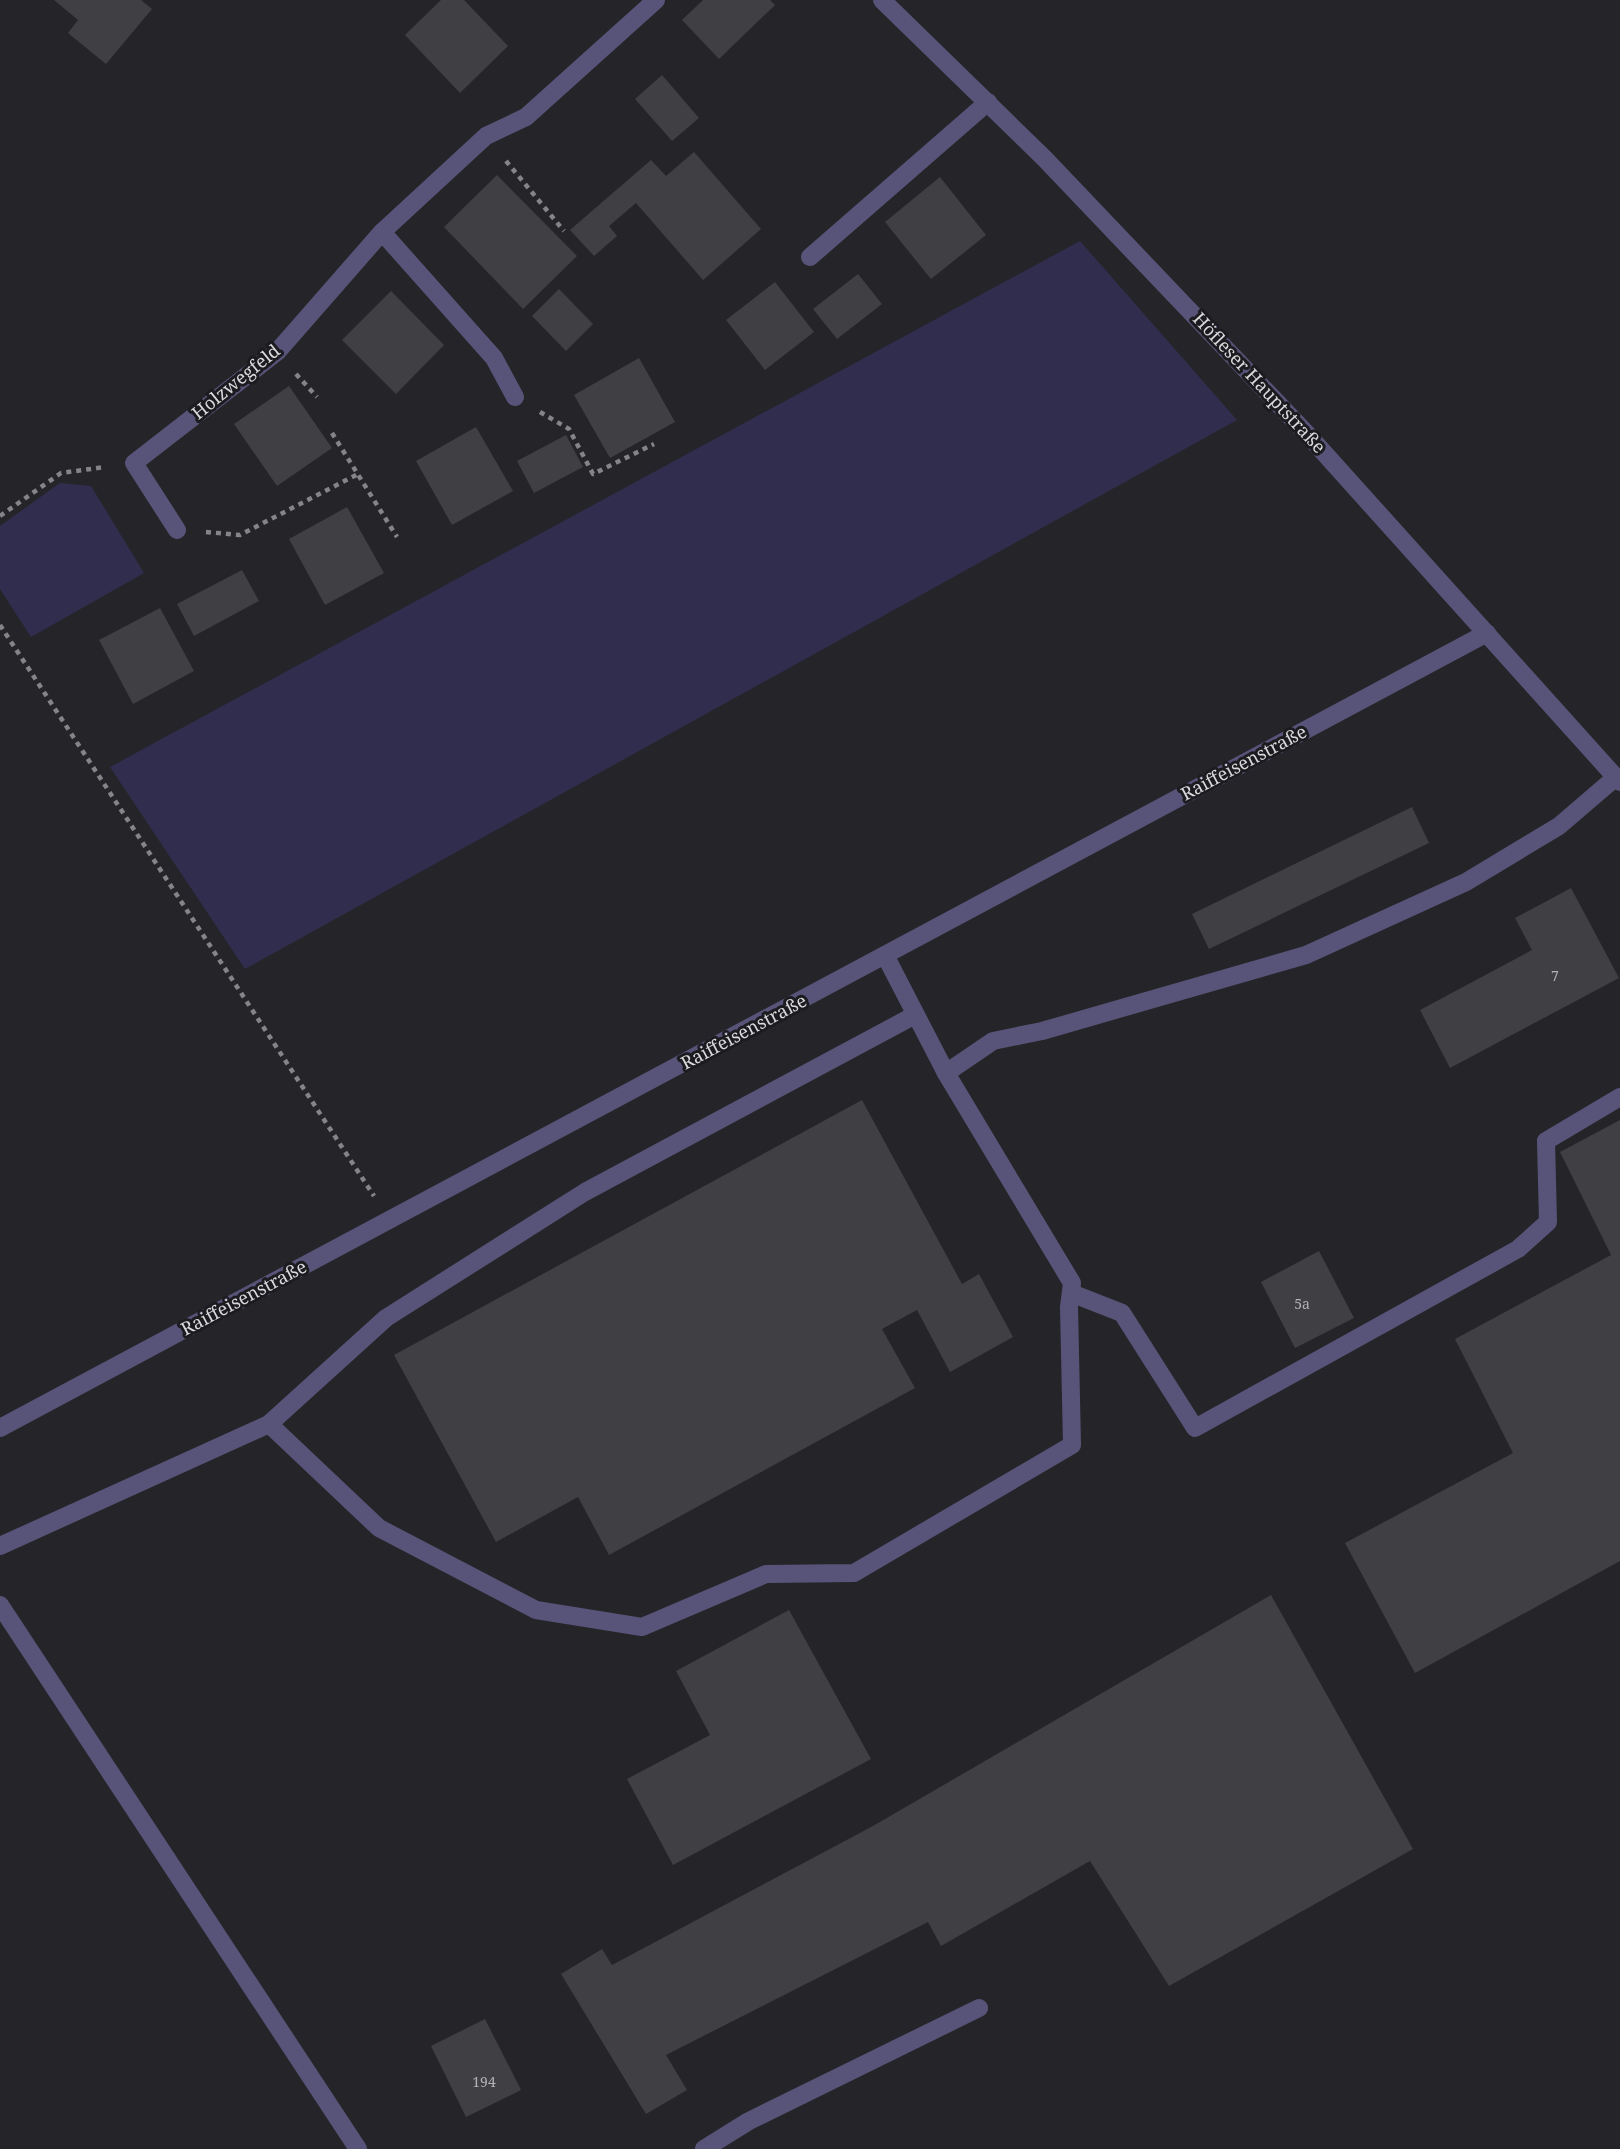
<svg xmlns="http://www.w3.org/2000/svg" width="1620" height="2149" viewBox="0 0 1620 2149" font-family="'Noto Serif',serif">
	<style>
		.green { fill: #312d4f }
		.building { fill: #3f3f44 }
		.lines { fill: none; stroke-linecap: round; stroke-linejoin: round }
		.path { stroke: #858488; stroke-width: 4.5; stroke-dasharray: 5 5; stroke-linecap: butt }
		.service { stroke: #585479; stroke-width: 18 }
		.minor { stroke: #585479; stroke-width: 18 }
		.tertiary { stroke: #585479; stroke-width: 18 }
		.labels { text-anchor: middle; stroke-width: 6; stroke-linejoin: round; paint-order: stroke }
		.number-label { font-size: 14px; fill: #b2b2b5 }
		.street-label { font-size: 18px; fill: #d9d8db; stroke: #1c1c20 }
	</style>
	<rect width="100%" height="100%" fill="#252529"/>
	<g class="green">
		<path d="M1080 241 1237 420 245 969 110 767Z"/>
		<path d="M60 483 91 486 144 573 31 637 0 589V526Z"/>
	</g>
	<g class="building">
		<path d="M54 0H141L152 9 106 64 68 33 78 20Z"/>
		<path d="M441 0H464L508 46 460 93 405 35Z"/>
		<path d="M703 0H770L775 5 719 59 682 20Z"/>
		<path d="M662 75 699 118 672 141 635 99Z"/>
		<path d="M694 152 761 229 703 280 636 203 609 226 617 236 594 256 570 230 651 160 666 176Z"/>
		<path d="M497 175 577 256 523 309 444 227Z"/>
		<path d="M940 177 986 235 931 279 885 222Z"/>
		<path d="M858 274 882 304 837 339 813 309Z"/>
		<path d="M775 282 814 332 765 370 726 320Z"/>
		<path d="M559 289 593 324 566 351 532 316Z"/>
		<path d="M391 291 444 345 396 394 342 340Z"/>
		<path d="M639 358 675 422 610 458 574 395Z"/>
		<path d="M289 386 332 448 277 486 234 424Z"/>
		<path d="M476 427 513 491 452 525 416 461Z"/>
		<path d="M566 435 583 467 534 493 517 461Z"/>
		<path d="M347 507 384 573 325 605 289 539Z"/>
		<path d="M242 570 259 601 194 636 177 604Z"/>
		<path d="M160 608 194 671 133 704 99 640Z"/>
		<path d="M1412 807 1429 843 1209 949 1192 914Z"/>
		<path d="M1571 888 1619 978 1450 1068 1420 1010 1532 950 1515 918Z"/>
		<path d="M862 1100 962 1284 979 1274 1013 1337 950 1372 917 1310 882 1329 915 1388 609 1555 578 1497 496 1542 394 1355Z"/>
		<path d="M1620 1120V1561L1415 1673 1345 1543 1513 1453 1455 1339 1611 1255 1560 1152Z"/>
		<path d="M1319 1251 1354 1318 1295 1348 1261 1282Z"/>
		<path d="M1271 1595 1413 1849 1169 1986 1090 1861 941 1946 928 1922 666 2055 687 2090 646 2114 561 1974 602 1949 612 1965 873 1826Z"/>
		<path d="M789 1610 871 1759 673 1865 627 1779 710 1735 676 1671Z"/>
		<path d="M485 2019 521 2090 466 2117 431 2046Z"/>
	</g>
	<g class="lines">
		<g class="path">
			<path d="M506 161 564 231"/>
			<path d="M296 374 317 397"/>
			<path d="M540 412 569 429 593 474 654 444"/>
			<path d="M332 433 397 537"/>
			<path d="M0 516 61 473 105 467"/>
			<path d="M206 532 240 535 358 474"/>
			<path d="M0 625 374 1196"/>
		</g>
		<g class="service">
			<path d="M810 257 988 102"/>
			<path d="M946 1073 993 1041 1042 1031 1306 955 1466 882 1559 826 1616 777"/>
			<path d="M1071 1293 1122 1313 1195 1428 1518 1249 1548 1222 1546 1141 1620 1097"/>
			<path d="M269 1424 379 1528 536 1610 642 1627 766 1574 854 1573 1072 1445 1069 1307 1072 1283 946 1073 886 957"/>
			<path d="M0 1546 269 1424 386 1318 585 1192 915 1015"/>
			<path d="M0 1605 358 2149"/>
			<path d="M704 2149 749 2121 979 2008"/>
		</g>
		<g class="minor">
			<path d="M382 232 494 358 515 397"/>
			<path d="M177 530 134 463 277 352 382 232 486 136 526 117 656 0"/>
		</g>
		<g class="tertiary">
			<path d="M882 0 1045 159 1308 435 1620 782"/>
			<path d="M0 1428 1487 633"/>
		</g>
	</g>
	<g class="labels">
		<g class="number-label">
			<text x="1555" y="981">7</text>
			<text x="1302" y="1309">5a</text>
			<text x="484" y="2087">194</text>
		</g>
		<g class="street-label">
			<text transform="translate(236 382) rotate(-39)" y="6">Holzwegfeld</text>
			<text transform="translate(1259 383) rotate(47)" y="6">Höfleser Hauptstraße</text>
			<text transform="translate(1244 763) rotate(-28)" y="6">Raiffeisenstraße</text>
			<text transform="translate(744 1032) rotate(-28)" y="6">Raiffeisenstraße</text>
			<text transform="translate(244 1298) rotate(-28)" y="6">Raiffeisenstraße</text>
		</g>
	</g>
</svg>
